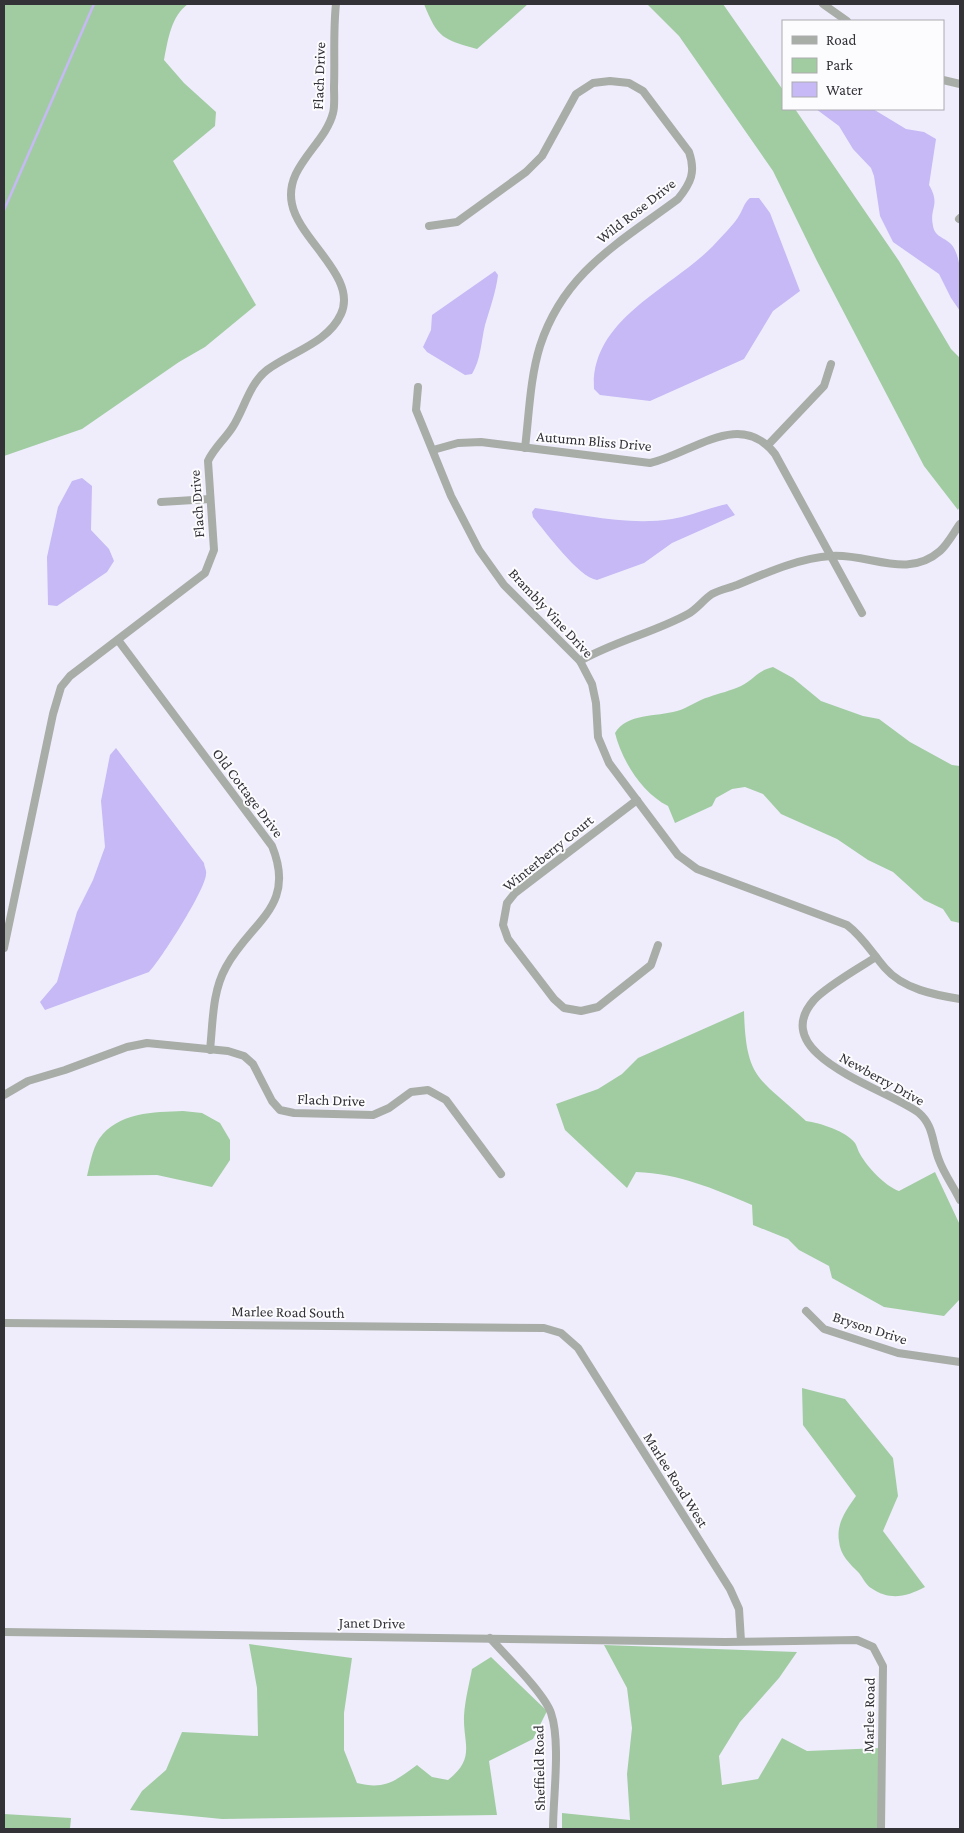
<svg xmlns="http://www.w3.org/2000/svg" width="964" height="1833" viewBox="0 0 964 1833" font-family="'Crimson Pro',serif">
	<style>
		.green { fill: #a1cca2 }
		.water { fill: #c6b9f5 }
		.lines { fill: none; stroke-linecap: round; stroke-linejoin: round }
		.stream { stroke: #c6b9f5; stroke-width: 2.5 }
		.street { stroke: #a8ada8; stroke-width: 8 }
		.labels { text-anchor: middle; stroke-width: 4; stroke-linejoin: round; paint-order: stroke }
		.street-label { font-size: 15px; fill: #333237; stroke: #fcfcff }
	</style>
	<rect width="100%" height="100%" fill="#efedfc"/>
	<g class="green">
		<path d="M4 4H188C171 16 168 40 164 60L184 83 216 112 215 126 173 161 256 305 205 347 179 362 82 429 4 456Z"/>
		<path d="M424 4H528L477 49C443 39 438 39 424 4Z"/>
		<path d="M647 4H723L783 90V109H795L899 261 951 349 960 358V506L958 510 924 466 817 261 773 171 679 36Z"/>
		<path d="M773 667 793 678 821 701 863 716 879 719 910 742 952 765 960 766V923L951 921 943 909 924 900 893 872 868 860 837 839 781 814 763 794 745 787 732 789 716 798 712 806 675 823 668 806C642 793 622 761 615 733 627 713 656 717 677 711 688 708 698 700 709 697 720 693 730 691 741 686 756 678 755 672 773 667Z"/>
		<path d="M744 1011C746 1081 759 1077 806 1121 820 1123 846 1131 855 1143 857 1146 858 1151 860 1154 867 1167 885 1186 899 1191L935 1172 960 1225V1299L944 1316 884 1307 832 1278 829 1266 799 1250 788 1239 753 1225 752 1205C712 1188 680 1174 636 1172L627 1188 565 1130 556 1104 598 1089 622 1074 638 1058Z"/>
		<path d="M183 1111 202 1113 220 1123 230 1140V1160L212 1187 157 1175 87 1176C90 1164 92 1150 99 1139 118 1112 154 1112 183 1111Z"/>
		<path d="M802 1388 845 1399 893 1458 898 1496 883 1531 925 1587C906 1597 890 1601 871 1588 866 1585 863 1578 859 1573 850 1564 840 1555 839 1541 836 1523 847 1509 856 1496L803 1425Z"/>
		<path d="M249 1644 352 1658 344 1713V1750L357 1783C385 1790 395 1781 417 1765L432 1777 448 1780C476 1758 463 1744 464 1716 465 1700 469 1685 472 1669L491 1657 547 1711 533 1739 489 1761 497 1815 222 1819 130 1810 142 1791 166 1770 182 1732 258 1736 257 1688Z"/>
		<path d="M604 1645 797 1652 779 1678 740 1722 719 1756 722 1785 758 1779 782 1738 807 1751 881 1748 883 1829H562V1813L630 1820 627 1774 632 1728 627 1688Z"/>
		<path d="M4 1814 71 1818 70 1829H4Z"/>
	</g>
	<g class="water">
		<path d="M816 109H873L906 129 924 132 936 139 929 185C941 205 929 208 933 226 935 237 944 237 951 244 964 259 960 291 960 311L951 298 939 274 893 242 880 216 874 176 871 168 853 149 839 126Z"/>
		<path d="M750 198H759L770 213 800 291 773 311 744 359 650 401 600 395 594 389C590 319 671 289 713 246 721 237 734 225 740 214 744 207 744 203 750 198Z"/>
		<path d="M495 271 498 275C496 292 490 308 485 325 481 342 481 359 472 374L465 375 427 352 423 347 431 330 432 315Z"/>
		<path d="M82 478 92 486 91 530 109 549 114 561 107 572 57 606 48 605 47 557 58 507 72 481Z"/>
		<path d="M727 504 735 515 672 543 644 563 597 580C579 578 545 531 533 517L532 512 535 508C580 514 627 526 672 519 690 516 709 508 727 504Z"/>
		<path d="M116 748 204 863C204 866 207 871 206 874 206 889 160 961 149 972L45 1010 40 1002 57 982 77 912 93 880 105 847 101 801 110 755Z"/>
	</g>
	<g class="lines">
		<path class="stream" d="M4 210 94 4"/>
		<g class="street">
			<path d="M823 4 847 21"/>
			<path d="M943 80 960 84"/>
			<path d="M959 219 960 218"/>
			<path d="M429 226 457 222 526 172 542 156 576 94 593 83 610 81 629 83 643 91 689 152C696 172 691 183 678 199 619 243 564 272 540 346 530 378 529 415 525 448"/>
			<path d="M418 387 416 410 451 496 479 550 504 585 580 661 592 684 596 703 598 737 609 763 678 855 697 869 847 925C863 937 872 953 885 968 903 989 935 995 960 999"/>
			<path d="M768 445 824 386 831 364"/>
			<path d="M433 450 458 443 481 442 650 463C693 453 740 409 775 454L862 613"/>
			<path d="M161 502 210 499"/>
			<path d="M118 640 272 846C297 907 251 921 226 967 212 992 213 1022 210 1050"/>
			<path d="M580 661C615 641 653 633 688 614 697 609 703 600 712 594 719 590 729 588 737 585 766 573 799 558 831 556 869 553 907 580 940 551 948 544 954 532 960 524"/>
			<path d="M637 800 515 893 507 903 503 925 508 939 554 999 564 1008 581 1011 598 1007 651 965 658 945"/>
			<path d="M4 948 53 714 61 687 70 676 205 573 214 550 208 461C214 448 224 440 232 428 244 410 249 384 267 370 291 352 328 343 341 314 358 277 299 240 292 204 284 167 325 145 333 113 335 106 334 95 334 87 335 59 333 31 336 4"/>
			<path d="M876 957C859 968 827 986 814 1000 765 1056 889 1089 919 1113 934 1126 932 1143 939 1160 944 1174 954 1187 960 1200"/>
			<path d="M4 1095 28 1081 65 1070 127 1047 147 1043 228 1051 244 1056 253 1064 272 1101 280 1110 294 1113 373 1115 389 1108 411 1092 428 1090 446 1100 501 1174"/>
			<path d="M806 1311 824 1329 898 1353 960 1362"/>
			<path d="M4 1323 544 1328 561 1333 578 1348 730 1589 739 1609 741 1641"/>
			<path d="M4 1632 725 1642 857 1640 873 1647 883 1666 881 1829"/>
			<path d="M490 1638C506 1656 544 1693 551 1713 561 1742 553 1798 553 1829"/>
		</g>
	</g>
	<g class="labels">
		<g class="street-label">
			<text transform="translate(319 76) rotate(-88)" y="5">Flach Drive</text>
			<text transform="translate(636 211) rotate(-38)" y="5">Wild Rose Drive</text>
			<text transform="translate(594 441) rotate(5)" y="5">Autumn Bliss Drive</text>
			<text transform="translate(197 504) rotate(-94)" y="5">Flach Drive</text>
			<text transform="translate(551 613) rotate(47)" y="5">Brambly Vine Drive</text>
			<text transform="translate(248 793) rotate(53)" y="5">Old Cottage Drive</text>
			<text transform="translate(548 853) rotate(-39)" y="5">Winterberry Court</text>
			<text transform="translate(882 1079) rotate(29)" y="5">Newberry Drive</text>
			<text transform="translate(331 1100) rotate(2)" y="5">Flach Drive</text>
			<text transform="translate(288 1312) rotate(1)" y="5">Marlee Road South</text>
			<text transform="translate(870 1328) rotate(18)" y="5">Bryson Drive</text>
			<text transform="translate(676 1480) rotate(58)" y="5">Marlee Road West</text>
			<text transform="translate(372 1623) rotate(1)" y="5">Janet Drive</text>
			<text transform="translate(869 1715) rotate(-89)" y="5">Marlee Road</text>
			<text transform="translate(539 1768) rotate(-91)" y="5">Sheffield Road</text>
		</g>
	</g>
	<rect width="964" height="1833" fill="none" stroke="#333237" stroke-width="10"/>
	<rect x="782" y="20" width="162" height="90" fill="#fcfcff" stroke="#acabaf"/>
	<rect x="792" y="36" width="25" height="8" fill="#a8ada8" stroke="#acabaf"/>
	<text x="826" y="45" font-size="15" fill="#333237">Road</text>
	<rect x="792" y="58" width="25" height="15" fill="#a1cca2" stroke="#acabaf"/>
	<text x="826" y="70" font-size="15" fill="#333237">Park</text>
	<rect x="792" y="82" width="25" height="15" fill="#c6b9f5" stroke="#acabaf"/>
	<text x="826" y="95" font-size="15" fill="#333237">Water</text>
</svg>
